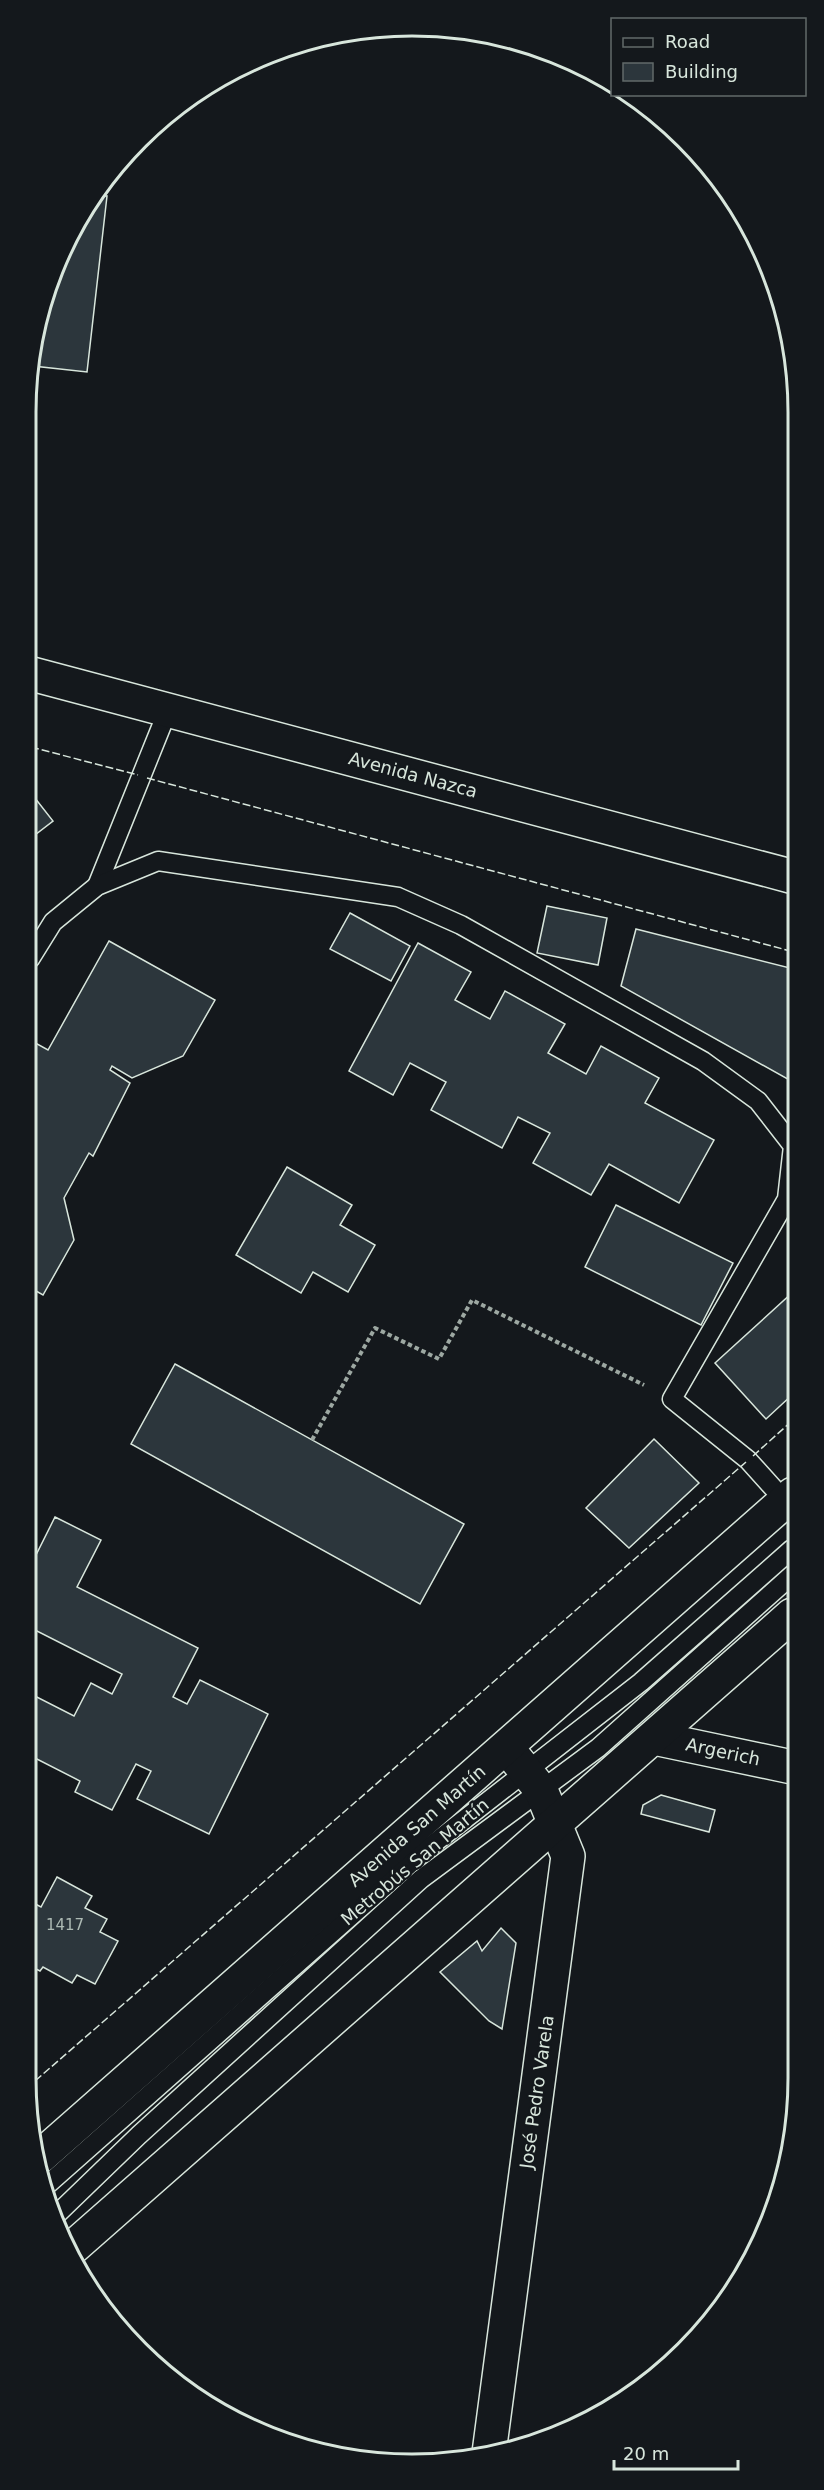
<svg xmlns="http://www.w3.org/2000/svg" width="824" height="2490" viewBox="0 0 824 2490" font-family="'DejaVu Sans',sans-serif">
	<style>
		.building { fill: #2c363c; stroke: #d8e6dc; stroke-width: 1.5 }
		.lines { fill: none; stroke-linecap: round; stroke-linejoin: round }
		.lane-casing { stroke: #d8e6dc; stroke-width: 21 }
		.street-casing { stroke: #d8e6dc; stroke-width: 36 }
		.secondary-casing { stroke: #d8e6dc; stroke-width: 36 }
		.primary-casing { stroke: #d8e6dc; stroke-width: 36 }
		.path { stroke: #9da8a2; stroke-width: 4; stroke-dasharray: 4.5 3; stroke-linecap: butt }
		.lane { stroke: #14181c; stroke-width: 18 }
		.street { stroke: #14181c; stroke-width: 33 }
		.secondary { stroke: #14181c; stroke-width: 33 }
		.primary { stroke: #14181c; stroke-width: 33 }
		.fence { stroke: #d8e6dc; stroke-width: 1.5; stroke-dasharray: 8 3; stroke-linecap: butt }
		.labels { text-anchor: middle; stroke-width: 4.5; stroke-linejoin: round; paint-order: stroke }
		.number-label { font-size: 15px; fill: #adbab4 }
		.street-label { font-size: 18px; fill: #d8e6dc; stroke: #14181c }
		.rim { fill: none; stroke: #d8e6dc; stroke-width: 3 }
	</style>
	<rect width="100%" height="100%" fill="#14181c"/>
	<g class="building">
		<path d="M93 195 107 196 87 372 33 366V336Z"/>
		<path d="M31 793 53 821 31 838Z"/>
		<path d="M547 906 607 918 598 965 537 953Z"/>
		<path d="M350 913 410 946 391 981 330 949Z"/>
		<path d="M636 929 794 969 793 1082 621 986Z"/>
		<path d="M109 941 215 1000 183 1056 132 1078 112 1066 110 1070 130 1083 93 1156 89 1153 64 1198 74 1240 43 1295 29 1287 30 1040 48 1050Z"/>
		<path d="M418 943 471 972 455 1000 490 1019 505 991 565 1024 548 1053 586 1074 601 1046 659 1078 645 1103 714 1140 679 1203 609 1164 591 1195 533 1163 550 1133 518 1117 502 1148 431 1110 446 1082 410 1063 393 1095 349 1071Z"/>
		<path d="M287 1167 352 1205 340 1225 375 1245 348 1292 313 1272 301 1293 236 1255Z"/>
		<path d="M616 1205 733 1263 701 1325 585 1267Z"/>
		<path d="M793 1292V1394L766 1419 715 1363Z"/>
		<path d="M175 1364 464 1524 420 1604 131 1444Z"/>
		<path d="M654 1439 699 1483 629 1548 586 1508Z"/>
		<path d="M55 1517 101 1540 77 1587 198 1648 173 1697 187 1704 200 1680 268 1714 209 1834 137 1799 151 1771 136 1764 112 1810 75 1792 80 1781 27 1754V1692L74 1716 91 1683 112 1694 122 1674 27 1626 28 1571Z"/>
		<path d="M661 1795 715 1810 709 1832 641 1814 643 1805Z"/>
		<path d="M57 1877 92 1896 85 1908 107 1919 100 1932 118 1941 95 1984 77 1975 72 1983 43 1967 40 1971 26 1964V1899L41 1907Z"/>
		<path d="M501 1928 516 1943 502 2029 489 2021 440 1972 477 1941 482 1951Z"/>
	</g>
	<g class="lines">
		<defs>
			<g id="lane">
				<path d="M97 886 168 710"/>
				<path d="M30 959 53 922 97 886 158 861 398 897 461 925 703 1061 758 1101 793 1146 787 1199 672 1399 748 1460 785 1501"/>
				<path d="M47 2185 429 1847 641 1682 792 1549"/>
				<path d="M53 2218 139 2135 421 1879 598 1748 792 1575"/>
			</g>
			<g id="street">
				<path d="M654 1738 792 1767"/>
				<path d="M489 2453 568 1856 541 1790 507 1748"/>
			</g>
			<path id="secondary" d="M32 674 794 877"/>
			<g id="primary">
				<path d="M41 2156 793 1494"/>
				<path d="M70 2250 792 1615"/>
			</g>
		</defs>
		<use href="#lane" class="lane-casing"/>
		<use href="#street" class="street-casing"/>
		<use href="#secondary" class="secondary-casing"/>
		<use href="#primary" class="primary-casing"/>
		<path class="path" d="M312 1440 375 1328 439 1359 472 1300 644 1385"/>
		<use href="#lane" class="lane"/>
		<use href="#street" class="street"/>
		<use href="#secondary" class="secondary"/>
		<use href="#primary" class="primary"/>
		<g class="fence">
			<path d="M31 747 138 775"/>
			<path d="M147 778 794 952"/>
			<path d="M753 1456 793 1420"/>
			<path d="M27 2088 746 1462"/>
		</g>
	</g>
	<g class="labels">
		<g class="number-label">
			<text x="65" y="1930">1417</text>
		</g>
		<g class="street-label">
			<text transform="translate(413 775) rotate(15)" y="6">Avenida Nazca</text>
			<text transform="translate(723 1752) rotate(12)" y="6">Argerich</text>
			<text transform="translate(417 1826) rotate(-41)" y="6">Avenida San Martín</text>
			<text transform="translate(415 1862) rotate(-40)" y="6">Metrobús San Martín</text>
			<text transform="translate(537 2092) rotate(-82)" y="6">José Pedro Varela</text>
		</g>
	</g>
	<path d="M0 0H824V2490H0ZM412 36H412A376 376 0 0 1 788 412V2078A376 376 0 0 1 412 2454H412A376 376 0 0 1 36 2078V412A376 376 0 0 1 412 36Z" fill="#14181c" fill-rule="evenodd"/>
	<path class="rim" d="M412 36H412A376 376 0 0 1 788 412V2078A376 376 0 0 1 412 2454H412A376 376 0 0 1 36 2078V412A376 376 0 0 1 412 36Z"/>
	<rect x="611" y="18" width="195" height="78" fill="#14181c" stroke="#626a69" stroke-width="1.5"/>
	<rect x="623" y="38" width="30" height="9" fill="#14181c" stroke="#626a69" stroke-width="1.5"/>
	<text x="665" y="48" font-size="18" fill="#d8e6dc">Road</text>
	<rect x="623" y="63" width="30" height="18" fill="#2c363c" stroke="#626a69" stroke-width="1.5"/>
	<text x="665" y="78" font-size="18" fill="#d8e6dc">Building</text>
	<path d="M614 2460v9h124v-9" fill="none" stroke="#d8e6dc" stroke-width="3"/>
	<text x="623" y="2460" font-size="18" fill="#d8e6dc" stroke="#14181c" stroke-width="4.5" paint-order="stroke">20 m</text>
</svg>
